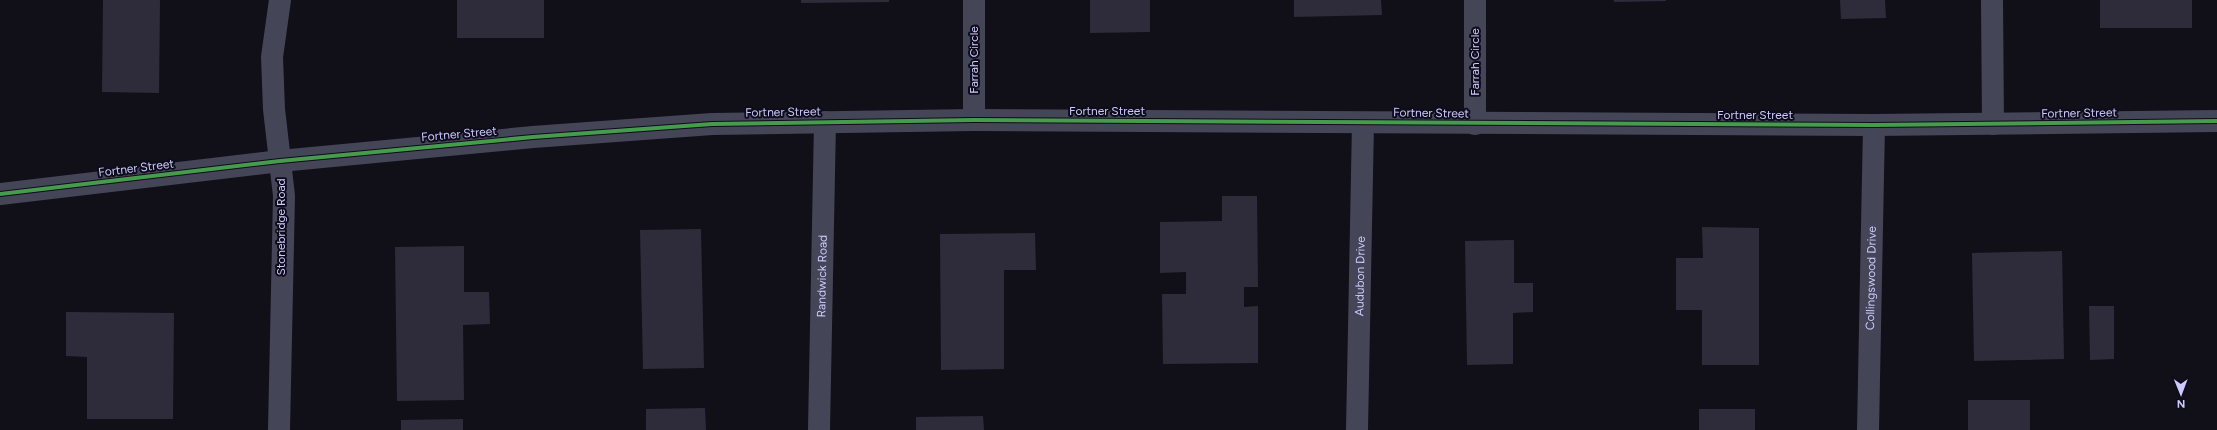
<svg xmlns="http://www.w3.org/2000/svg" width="2217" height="430" viewBox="0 0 2217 430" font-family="Figtree,sans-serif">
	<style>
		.building { fill: #2e2c3a }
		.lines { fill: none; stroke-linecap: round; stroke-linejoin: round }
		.minor { stroke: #454558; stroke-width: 22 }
		.cycleway-casing { stroke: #0e0c1b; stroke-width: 6 }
		.cycleway { stroke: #469c4c; stroke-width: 4 }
		.labels { text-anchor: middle; stroke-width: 4; stroke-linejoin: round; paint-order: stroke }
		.street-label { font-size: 12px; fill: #ccc9fc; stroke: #0e0c1b }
	</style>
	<rect width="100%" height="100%" fill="#111018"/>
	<g class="building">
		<path d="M103 0H160L159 93 102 92Z"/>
		<rect x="457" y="0" width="87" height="38"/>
		<path d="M801 0H889V2L801 3Z"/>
		<path d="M1090 0H1150V32L1090 33Z"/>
		<path d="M1294 0H1381L1382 15 1294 17Z"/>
		<path d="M1614 0H1666V1L1614 2Z"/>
		<path d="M1840 0H1885L1886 18 1841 19Z"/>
		<rect x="2100" y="0" width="92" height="28"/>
		<path d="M1222 196H1257L1258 287H1244V307L1258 306V363L1163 364 1162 294H1186V272L1160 273V222L1222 221Z"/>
		<path d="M1702 227 1759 228V365H1702V310H1676V258H1703Z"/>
		<path d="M701 229 704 368 643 369 640 230Z"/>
		<path d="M1035 233 1036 270H1004V369L941 370 940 234Z"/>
		<path d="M1514 240V283H1533V312L1513 313V364L1467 365 1465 241Z"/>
		<path d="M464 246V292H489L490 324 463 325 464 400 397 401 395 247Z"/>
		<path d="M2062 251 2064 359 1974 361 1972 253Z"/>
		<path d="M2089 306H2114V359L2090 360Z"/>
		<path d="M66 312 174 313 173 419H87V357L66 356Z"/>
		<rect x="1968" y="400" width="62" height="30"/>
		<path d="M705 408 706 430H646V409Z"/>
		<rect x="1699" y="409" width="56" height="21"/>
		<path d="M983 416 984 430H916V417Z"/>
		<path d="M463 419V430H401V420Z"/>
	</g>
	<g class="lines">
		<g class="minor">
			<path d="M974 0V120"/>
			<path d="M1992 0 1993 124"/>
			<path d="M1475 124V0"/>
			<path d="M0 194 280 161 533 137 712 124 974 120 1874 125 2217 121"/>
			<path d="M279 430 284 196 274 109 272 57 280 0"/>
			<path id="s1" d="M819 430 825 122"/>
			<path id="s2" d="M1357 430 1363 123"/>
			<path id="s3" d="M1868 430 1874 125"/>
		</g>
		<defs>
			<path id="cycleway" d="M0 194 280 161 533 137 712 124 974 120 1874 125 2217 121"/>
		</defs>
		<use href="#cycleway" class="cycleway-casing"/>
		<use href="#cycleway" class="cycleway"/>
	</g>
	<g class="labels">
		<g class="street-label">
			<text transform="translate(974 60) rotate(-90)" y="4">Farrah Circle</text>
			<text transform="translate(1475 62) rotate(-90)" y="4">Farrah Circle</text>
			<text x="1107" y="115">Fortner Street</text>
			<text transform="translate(783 112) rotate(-1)" y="4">Fortner Street</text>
			<text transform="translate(1431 113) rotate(1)" y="4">Fortner Street</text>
			<text transform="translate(2079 113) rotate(-1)" y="4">Fortner Street</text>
			<text x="1755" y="119">Fortner Street</text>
			<text transform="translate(459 134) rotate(-5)" y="4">Fortner Street</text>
			<text transform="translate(136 168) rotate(-7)" y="4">Fortner Street</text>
			<text transform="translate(281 227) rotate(-90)" y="4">Stonebridge Road</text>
			<text dy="4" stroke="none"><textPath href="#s1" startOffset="154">Randwick Road</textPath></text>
			<text dy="4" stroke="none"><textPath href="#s2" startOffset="154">Audubon Drive</textPath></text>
			<text dy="4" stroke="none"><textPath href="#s3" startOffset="152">Collingswood Drive</textPath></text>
		</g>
	</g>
	<g transform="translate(2181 394) rotate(179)" stroke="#0e0c1b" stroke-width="3" paint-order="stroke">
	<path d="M0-3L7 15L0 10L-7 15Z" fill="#ccc9fc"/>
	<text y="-6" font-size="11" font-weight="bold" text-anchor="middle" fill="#ccc9fc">N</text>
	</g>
</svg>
